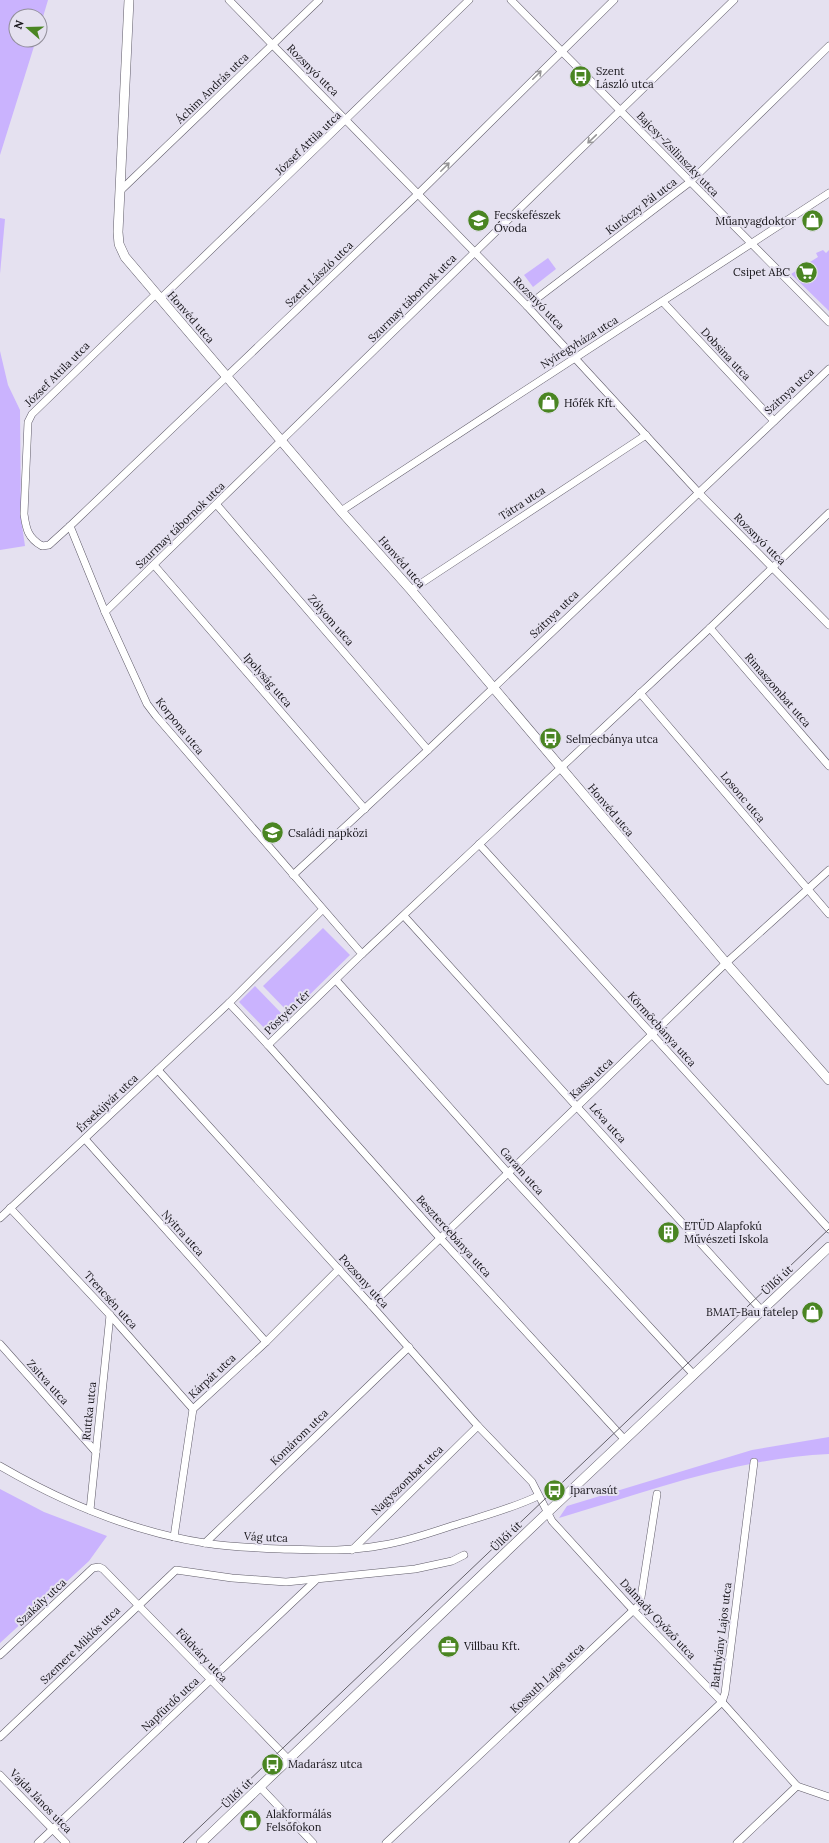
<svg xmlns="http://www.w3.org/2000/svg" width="829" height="1843" viewBox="0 0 829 1843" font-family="Lora,serif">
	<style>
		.green { fill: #cab3fe }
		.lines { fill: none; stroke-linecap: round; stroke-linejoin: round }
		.street-casing { stroke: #5f5b68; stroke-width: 8 }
		.secondary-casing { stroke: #5f5b68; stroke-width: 10 }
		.street { stroke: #fff; stroke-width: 7 }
		.secondary { stroke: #fff; stroke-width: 9 }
		.tram { stroke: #64616a; stroke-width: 1 }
		.oneway { stroke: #969597 }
		.labels { text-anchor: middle; stroke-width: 4; stroke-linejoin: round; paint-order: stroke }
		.street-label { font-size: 11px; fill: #151318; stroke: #e5e1f0 }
		.poi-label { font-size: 11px; fill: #151318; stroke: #e5e1f0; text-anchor: start }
	</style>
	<rect width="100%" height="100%" fill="#e5e1f0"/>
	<g class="green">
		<path d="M0 0H48L40 27V16H16V40H36L0 155Z"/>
		<path d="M0 218 5 219 0 274Z"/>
		<path d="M823 250 826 253 829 250V311L791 274 818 257 816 253Z"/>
		<path d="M548 258 556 269 533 287 524 275Z"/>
		<path d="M0 351 8 385 20 410 21 519 25 546 0 550Z"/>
		<path d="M323 928 350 955 290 1014 263 986Z"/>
		<path d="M255 986 285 1017 269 1033 239 1002Z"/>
		<path d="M829 1437V1454C736 1458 647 1492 559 1518L567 1506 752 1450Z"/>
		<path d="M0 1489 44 1512 107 1536 89 1561 0 1643Z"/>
	</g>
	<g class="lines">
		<defs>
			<g id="street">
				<path d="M229 0 527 306 698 492 829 625"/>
				<path d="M511 0 829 322"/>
				<path d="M120 191 319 0"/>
				<path d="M156 294 32 414 28 422 24 514C26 529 28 538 42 546L49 545 70 526 418 194 614 0"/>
				<path d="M160 299 469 0"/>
				<path d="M663 302 774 421"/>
				<path d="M527 306 690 182 829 46"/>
				<path d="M217 505 428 750"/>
				<path d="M341 511C503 404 666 299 829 193"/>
				<path d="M70 526 105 612 147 704 156 716 362 954 268 1045 229 1003 322 910"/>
				<path d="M154 565 365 809"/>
				<path d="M411 590 646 435"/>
				<path d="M105 612 734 0"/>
				<path d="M710 628 829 766"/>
				<path d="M640 693 829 914"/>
				<path d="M479 844 829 1229"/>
				<path d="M293 875 428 750 829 369"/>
				<path d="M404 916 762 1311"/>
				<path d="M362 954 710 628 829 513"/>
				<path d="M336 980 508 1173 694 1375"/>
				<path d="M268 1045 439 1237 625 1440"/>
				<path d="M158 1070 371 1305 478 1426 532 1482 552 1521 634 1611 722 1702 797 1786 829 1797"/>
				<path d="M85 1139 266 1342"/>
				<path d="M10 1208 110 1315 193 1409"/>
				<path d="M0 1218 229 1003"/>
				<path d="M371 1305 726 963 829 870"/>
				<path d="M0 1344 96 1452"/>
				<path d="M0 1466C62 1502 134 1532 205 1543 230 1547 255 1548 280 1549 315 1550 348 1552 383 1545 409 1541 435 1531 461 1523 487 1515 513 1508 538 1496"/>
				<path d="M90 1510 110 1315"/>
				<path d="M174 1537 193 1409 266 1342 339 1269"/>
				<path d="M205 1543 409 1347"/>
				<path d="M352 1550 478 1426"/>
				<path d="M0 1655 93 1568 99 1567 103 1569 289 1760"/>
				<path d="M0 1737 176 1570 232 1578 286 1582 415 1569 452 1561 464 1555"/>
				<path d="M0 1775 66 1843"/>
				<path d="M260 1787 313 1843"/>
				<path d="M38 1843 315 1581"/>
				<path d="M386 1843 640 1604 657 1494"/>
				<path d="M573 1843 722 1702 725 1693 754 1462"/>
				<path d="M737 1843 797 1786"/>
			</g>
			<g id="secondary">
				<path d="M129 0 118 232 119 244 125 257 341 511 411 590 726 963 829 1080"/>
				<path d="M201 1843 548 1512 829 1247"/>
			</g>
		</defs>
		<use href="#street" class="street-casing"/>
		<use href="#secondary" class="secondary-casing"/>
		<use href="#street" class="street"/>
		<use href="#secondary" class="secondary"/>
		<path class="tram" d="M183 1843 829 1229"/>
	</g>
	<defs><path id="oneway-shaft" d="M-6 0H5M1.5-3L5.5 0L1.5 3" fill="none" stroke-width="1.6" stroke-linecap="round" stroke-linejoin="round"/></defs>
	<g class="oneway">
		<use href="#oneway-shaft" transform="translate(537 75) rotate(-45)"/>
		<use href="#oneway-shaft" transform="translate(592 139) rotate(136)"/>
		<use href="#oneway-shaft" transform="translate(445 167) rotate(-45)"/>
	</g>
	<defs>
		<symbol id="bus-disc" viewBox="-11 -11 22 22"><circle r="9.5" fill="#4a8522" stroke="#e5e1f0"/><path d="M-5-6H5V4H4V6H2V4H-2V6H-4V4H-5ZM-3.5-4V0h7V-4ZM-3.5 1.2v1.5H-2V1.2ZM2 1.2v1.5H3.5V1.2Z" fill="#fff"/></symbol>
		<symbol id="school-disc" viewBox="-11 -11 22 22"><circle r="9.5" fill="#4a8522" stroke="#e5e1f0"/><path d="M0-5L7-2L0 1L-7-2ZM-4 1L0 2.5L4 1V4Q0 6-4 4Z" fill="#fff"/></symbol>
		<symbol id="shop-disc" viewBox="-11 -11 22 22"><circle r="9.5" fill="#4a8522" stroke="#e5e1f0"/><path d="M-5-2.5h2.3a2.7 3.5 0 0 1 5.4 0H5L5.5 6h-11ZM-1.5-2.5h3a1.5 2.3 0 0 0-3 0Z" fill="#fff"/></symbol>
		<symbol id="supermarket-disc" viewBox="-11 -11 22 22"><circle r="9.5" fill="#4a8522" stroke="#e5e1f0"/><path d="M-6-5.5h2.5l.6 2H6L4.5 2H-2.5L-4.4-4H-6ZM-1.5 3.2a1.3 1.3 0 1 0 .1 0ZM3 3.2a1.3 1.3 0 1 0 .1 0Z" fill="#fff"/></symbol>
		<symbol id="building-disc" viewBox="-11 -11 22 22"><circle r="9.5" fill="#4a8522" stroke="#e5e1f0"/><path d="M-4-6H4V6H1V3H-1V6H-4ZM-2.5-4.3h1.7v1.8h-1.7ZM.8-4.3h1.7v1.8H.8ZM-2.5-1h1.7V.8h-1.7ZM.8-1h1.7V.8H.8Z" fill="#fff"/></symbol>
		<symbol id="office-disc" viewBox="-11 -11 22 22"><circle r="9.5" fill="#4a8522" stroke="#e5e1f0"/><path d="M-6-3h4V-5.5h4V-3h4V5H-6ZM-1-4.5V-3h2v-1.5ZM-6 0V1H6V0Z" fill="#fff"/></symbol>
	</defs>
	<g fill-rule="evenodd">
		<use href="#bus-disc" x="568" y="64" width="25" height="25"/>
		<use href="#school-disc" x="466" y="208" width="25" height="25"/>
		<use href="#shop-disc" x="800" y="208" width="25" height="25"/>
		<use href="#supermarket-disc" x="794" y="260" width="25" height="25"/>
		<use href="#shop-disc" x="536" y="390" width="25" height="25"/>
		<use href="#bus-disc" x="538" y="726" width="25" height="25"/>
		<use href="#school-disc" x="260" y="820" width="25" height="25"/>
		<use href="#building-disc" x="656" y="1220" width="25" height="25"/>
		<use href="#shop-disc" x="800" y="1300" width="25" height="25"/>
		<use href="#bus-disc" x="542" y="1478" width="25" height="25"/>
		<use href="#office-disc" x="436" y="1634" width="25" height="25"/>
		<use href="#bus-disc" x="260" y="1752" width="25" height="25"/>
		<use href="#shop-disc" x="238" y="1808" width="25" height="25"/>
	</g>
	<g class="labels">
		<g class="street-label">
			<text transform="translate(313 70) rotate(45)" y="4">Rozsnyó utca</text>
			<text transform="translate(212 88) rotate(-44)" y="4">Áchim András utca</text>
			<text transform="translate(308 143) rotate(-44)" y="4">József Attila utca</text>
			<text transform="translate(678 154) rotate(46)" y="4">Bajcsy-Zsilinszky utca</text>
			<text transform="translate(641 206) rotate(-37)" y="4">Kuróczy Pál utca</text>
			<text transform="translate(319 274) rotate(-44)" y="4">Szent László utca</text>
			<text transform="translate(412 298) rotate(-45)" y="4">Szurmay tábornok utca</text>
			<text transform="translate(539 303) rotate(46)" y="4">Rozsnyó utca</text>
			<text transform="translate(191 317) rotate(49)" y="4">Honvéd utca</text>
			<text transform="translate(579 342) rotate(-32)" y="4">Nyíregyháza utca</text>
			<text transform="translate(726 354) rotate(47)" y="4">Dobsina utca</text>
			<text transform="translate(57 374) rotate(-45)" y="4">József Attila utca</text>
			<text transform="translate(789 391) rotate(-43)" y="4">Szitnya utca</text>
			<text transform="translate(522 503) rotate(-33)" y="4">Tátra utca</text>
			<text transform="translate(180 525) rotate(-44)" y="4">Szurmay tábornok utca</text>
			<text transform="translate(760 539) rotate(45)" y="4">Rozsnyó utca</text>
			<text transform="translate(402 562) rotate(49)" y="4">Honvéd utca</text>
			<text transform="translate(554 614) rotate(-44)" y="4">Szitnya utca</text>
			<text transform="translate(331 620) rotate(49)" y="4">Zólyom utca</text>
			<text transform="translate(268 680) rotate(49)" y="4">Ipolyság utca</text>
			<text transform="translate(778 690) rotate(49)" y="4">Rimaszombat utca</text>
			<text transform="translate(180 726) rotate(51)" y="4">Korpona utca</text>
			<text transform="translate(743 797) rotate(50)" y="4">Losonc utca</text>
			<text transform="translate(611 810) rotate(50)" y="4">Honvéd utca</text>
			<text transform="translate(287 1012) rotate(-44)" y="4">Pöstyén tér</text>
			<text transform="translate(662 1029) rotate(48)" y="4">Körmöcbánya utca</text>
			<text transform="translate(591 1078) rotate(-43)" y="4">Kassa utca</text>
			<text transform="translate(107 1103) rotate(-43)" y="4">Érsekújvár utca</text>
			<text transform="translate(608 1123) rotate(48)" y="4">Léva utca</text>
			<text transform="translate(522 1171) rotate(48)" y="4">Garam utca</text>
			<text transform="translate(183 1233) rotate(48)" y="4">Nyitra utca</text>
			<text transform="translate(454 1236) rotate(48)" y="4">Besztercebánya utca</text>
			<text transform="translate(777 1280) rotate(-43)" y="4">Üllői út</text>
			<text transform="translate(364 1281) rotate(48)" y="4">Pozsony utca</text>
			<text transform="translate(111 1300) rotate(48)" y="4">Trencsén utca</text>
			<text transform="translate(212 1376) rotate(-43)" y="4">Kárpát utca</text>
			<text transform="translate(48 1382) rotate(48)" y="4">Zsitva utca</text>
			<text transform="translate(89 1411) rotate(-84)" y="4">Ruttka utca</text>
			<text transform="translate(299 1437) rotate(-44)" y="4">Komárom utca</text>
			<text transform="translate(407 1480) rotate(-44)" y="4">Nagyszombat utca</text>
			<text transform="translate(506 1536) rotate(-44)" y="4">Üllői út</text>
			<text transform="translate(266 1537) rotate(3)" y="4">Vág utca</text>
			<text transform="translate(41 1602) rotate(-43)" y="4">Szakály utca</text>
			<text transform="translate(658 1619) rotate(47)" y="4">Dalmady Győző utca</text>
			<text transform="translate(721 1635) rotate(-83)" y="4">Batthyány Lajos utca</text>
			<text transform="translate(80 1645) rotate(-44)" y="4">Szemere Miklós utca</text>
			<text transform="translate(202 1655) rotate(47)" y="4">Földváry utca</text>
			<text transform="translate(547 1678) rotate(-43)" y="4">Kossuth Lajos utca</text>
			<text transform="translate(170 1704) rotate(-43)" y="4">Napfürdő utca</text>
			<text transform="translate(237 1793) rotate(-44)" y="4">Üllői út</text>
			<text transform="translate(41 1801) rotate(46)" y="4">Vajda János utca</text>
		</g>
		<g class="poi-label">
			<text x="596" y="75">Szent<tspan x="596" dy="13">László utca</tspan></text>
			<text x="494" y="219">Fecskefészek<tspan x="494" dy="13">Óvoda</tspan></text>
			<text x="796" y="225" text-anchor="end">Műanyagdoktor</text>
			<text x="790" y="276" text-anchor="end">Csipet ABC</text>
			<text x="564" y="407">Hőfék Kft.</text>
			<text x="566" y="743">Selmecbánya utca</text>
			<text x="288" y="837">Családi napközi</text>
			<text x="684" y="1230">ETÜD Alapfokú<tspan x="684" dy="13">Művészeti Iskola</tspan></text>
			<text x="798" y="1316" text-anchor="end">BMAT-Bau fatelep</text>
			<text x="570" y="1494">Iparvasút</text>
			<text x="464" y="1650">Villbau Kft.</text>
			<text x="288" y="1768">Madarász utca</text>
			<text x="266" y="1818">Alakformálás<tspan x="266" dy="13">Felsőfokon</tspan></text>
		</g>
	</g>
	<g transform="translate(28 28) rotate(290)"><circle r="19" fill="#e5e1f0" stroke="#928f9a"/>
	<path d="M0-3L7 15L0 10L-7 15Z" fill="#4a8522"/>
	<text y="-6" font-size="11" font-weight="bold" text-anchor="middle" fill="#151318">N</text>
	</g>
</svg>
